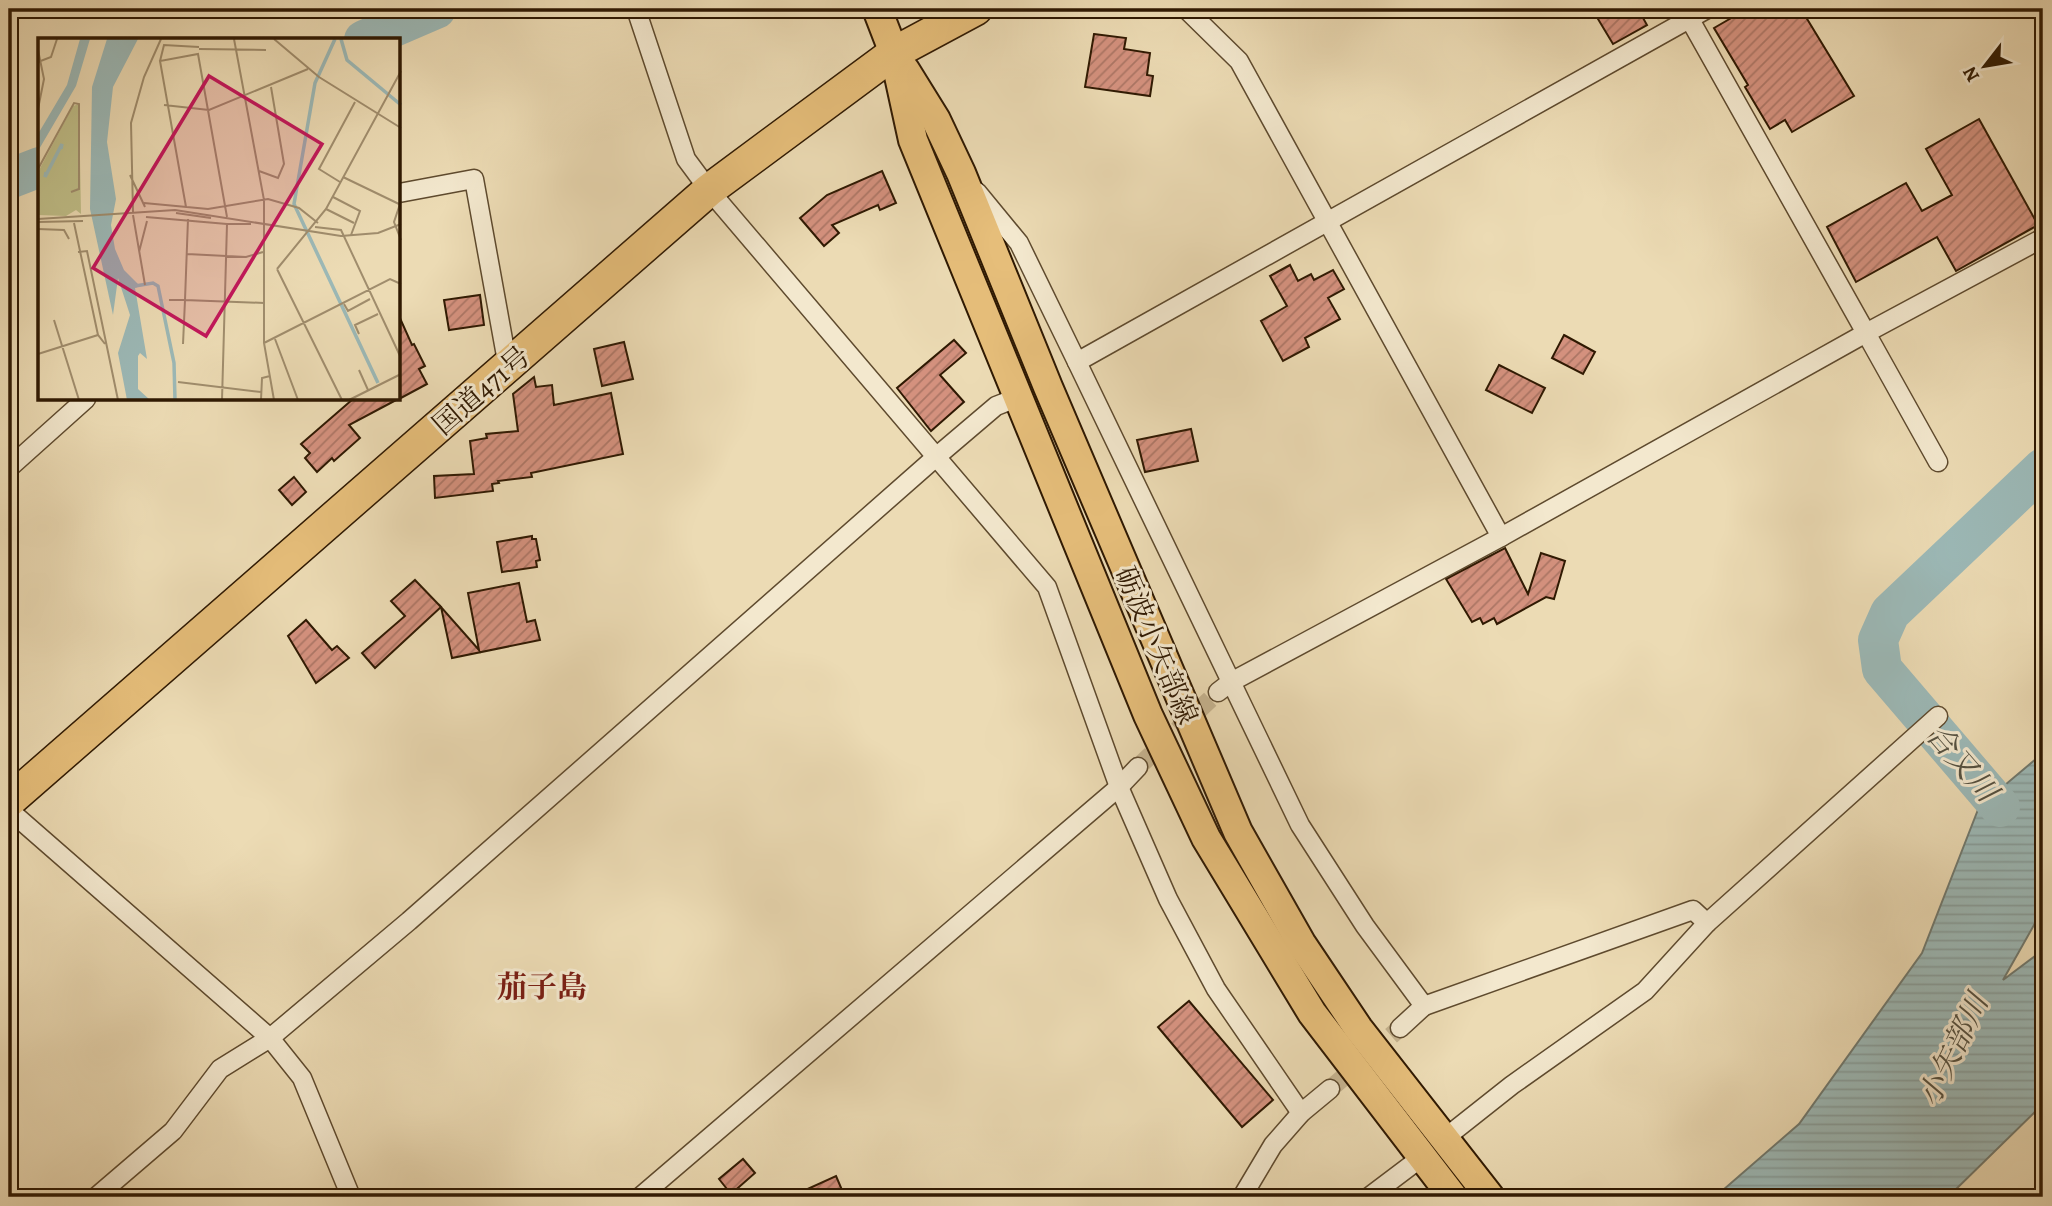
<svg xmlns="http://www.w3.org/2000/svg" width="2052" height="1206" viewBox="0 0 2052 1206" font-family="Alegreya,'Noto Serif JP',serif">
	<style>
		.water { fill: url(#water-rules); stroke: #70796f; stroke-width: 2 }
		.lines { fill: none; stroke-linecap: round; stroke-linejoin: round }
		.river { stroke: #9cb9b7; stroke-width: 40 }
		.building { fill: url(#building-hatch); stroke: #2f1902; stroke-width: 2 }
		.street-tunnel { stroke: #c6b490; stroke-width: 18; stroke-dasharray: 18 9; stroke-linecap: butt }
		.street-casing { stroke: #5e4a2e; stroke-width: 21 }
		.primary-casing { stroke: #2f1902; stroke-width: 32 }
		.highway-casing { stroke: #2f1902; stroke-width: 35 }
		.street { stroke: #f3e8ce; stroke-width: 18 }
		.primary { stroke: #e6be7a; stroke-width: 28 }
		.highway { stroke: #e6be7a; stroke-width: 32 }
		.labels { text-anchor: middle; stroke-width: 6; stroke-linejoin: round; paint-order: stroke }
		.street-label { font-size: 28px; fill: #2f1902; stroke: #f3e8ce }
		.water-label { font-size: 30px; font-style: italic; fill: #555141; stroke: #f3e8ce }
		.neighbourhood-label { font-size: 30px; font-weight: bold; fill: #7a1f14; stroke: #f3e8ce }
		.inset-river { fill: none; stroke: #9cb9b7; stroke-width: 3.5 }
		.inset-road { fill: none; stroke: #a08d6d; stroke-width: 2 }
		.view { fill: #c2185b; fill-opacity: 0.15; stroke: #c2185b; stroke-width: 3.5 }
		.inset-edge { fill: none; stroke: #2f1902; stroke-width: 3.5 }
	</style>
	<defs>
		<pattern id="water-rules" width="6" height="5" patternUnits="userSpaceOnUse" patternTransform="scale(1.75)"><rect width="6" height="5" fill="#9cb9b7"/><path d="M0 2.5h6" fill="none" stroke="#879e9c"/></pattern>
		<pattern id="building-hatch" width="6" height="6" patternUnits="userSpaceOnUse" patternTransform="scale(1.75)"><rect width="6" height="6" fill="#d4917e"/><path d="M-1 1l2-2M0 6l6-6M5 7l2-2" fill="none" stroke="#ac7665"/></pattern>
	</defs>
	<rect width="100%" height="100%" fill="#ecdbb4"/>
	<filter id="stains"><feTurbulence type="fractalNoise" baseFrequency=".00286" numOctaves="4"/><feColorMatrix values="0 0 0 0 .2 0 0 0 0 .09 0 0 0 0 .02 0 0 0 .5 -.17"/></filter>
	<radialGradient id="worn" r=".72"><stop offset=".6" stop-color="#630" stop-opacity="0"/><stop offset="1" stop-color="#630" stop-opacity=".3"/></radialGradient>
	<path class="water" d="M2043 753V909L2003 980 2043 950V1104L1948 1197H1715L1799 1124 1922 953 1979 807 1956 777 1973 755 2005 785Z"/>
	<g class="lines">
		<g class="river">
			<path d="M364 40 436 9"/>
			<path d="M9 179 40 167"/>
			<path d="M2000 807 1882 669 1878 640 1890 613 2043 468"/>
		</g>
	</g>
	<g class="building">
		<path d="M1592 9H1638L1647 25 1613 44Z"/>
		<path d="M1747 9H1801L1854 96 1792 132 1785 120 1770 129 1745 87 1748 85 1714 28Z"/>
		<path d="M1094 34 1126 38 1124 49 1150 53 1147 75 1153 76 1150 96 1085 87Z"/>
		<path d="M1979 119 2038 225 1956 271 1937 237 1856 282 1827 227 1906 183 1922 211 1952 195 1926 149Z"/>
		<path d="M882 171 896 203 880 210 878 205 832 225 839 233 824 246 800 218 827 195Z"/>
		<path d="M1290 265 1298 281 1311 274 1314 280 1333 270 1344 289 1328 298 1340 319 1305 338 1309 347 1283 361 1261 321 1287 306 1270 276Z"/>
		<path d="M480 295 484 325 449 330 444 300Z"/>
		<path d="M399 316 412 345 414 344 425 366 419 369 427 384 399 399Z"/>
		<path d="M1564 335 1595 352 1583 374 1552 358Z"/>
		<path d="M954 340 966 353 940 375 964 402 931 431 897 388Z"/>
		<path d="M624 342 633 379 602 386 594 349Z"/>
		<path d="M1499 365 1545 388 1532 413 1486 390Z"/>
		<path d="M534 377 536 387 552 385 554 405 611 393 623 454 531 473 532 477 498 481 499 483 492 484 493 491 435 498 434 476 474 474 470 441 487 438 486 434 518 431 513 394Z"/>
		<path d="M353 399H398L349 425 360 438 334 461 332 458 317 472 305 458 310 453 301 444Z"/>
		<path d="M1191 429 1198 461 1145 472 1137 440Z"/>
		<path d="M294 477 306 492 292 505 279 490Z"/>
		<path d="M532 536V539H536L540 560 536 561 537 567 502 572 497 542Z"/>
		<path d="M1505 548 1528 594 1541 553 1565 561 1554 599 1546 597 1497 624 1494 618 1483 624 1480 618 1472 622 1446 579Z"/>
		<path d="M415 580 441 607 375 668 362 653 405 616 391 601Z"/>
		<path d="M519 583 527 622 535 620 540 640 452 658 441 607 479 650 468 593Z"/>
		<path d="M306 620 332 650 337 646 349 658 316 683 288 636Z"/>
		<path d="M1189 1001 1273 1100 1242 1127 1158 1027Z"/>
		<path d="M743 1159 755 1173 731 1194 719 1179Z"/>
		<path d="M836 1176 845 1197H790Z"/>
	</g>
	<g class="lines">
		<g class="street-tunnel">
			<path d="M1138 767 1218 692"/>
			<path d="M1330 1089 1400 1028"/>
		</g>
		<defs>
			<g id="street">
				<path d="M636 9 686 159 709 190 1047 587 1119 787 1168 899 1216 989 1301 1113"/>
				<path d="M1186 9 1239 61 1501 537"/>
				<path d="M977 192 1019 243 1077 362 1707 9"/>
				<path d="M399 193 474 179 508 367"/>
				<path d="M1077 362 1300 825 1365 926 1424 1006 1400 1028"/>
				<path d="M1938 462 1866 333 2043 238"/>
				<path d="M9 468 86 399"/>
				<path d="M1218 692 1231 682 1501 537 1866 333 1684 9"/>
				<path d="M9 810 270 1038 302 1078 351 1197"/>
				<path d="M1424 1006 1693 910 1707 923"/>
				<path d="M1445 1138 1512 1085 1645 991 1707 923 1938 716"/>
				<path d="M96 1197 173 1131 220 1069 270 1038 409 921 936 457 996 406 1019 397"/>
				<path d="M640 1197 1119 787 1138 767"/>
				<path d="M1242 1197 1273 1145 1301 1113 1330 1089"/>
				<path d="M1369 1197 1422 1157"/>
			</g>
			<g id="primary">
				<path d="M877 9 894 53 913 140 1148 715 1206 838 1312 1013 1453 1197"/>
				<path d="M905 70 936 120 961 173 1048 387 1238 832 1301 943 1358 1028 1490 1197"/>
			</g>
			<path id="highway" d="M9 801 709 190 894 53 976 9"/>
		</defs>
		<use href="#street" class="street-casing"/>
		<use href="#primary" class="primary-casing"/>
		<use href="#highway" class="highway-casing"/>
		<use href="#street" class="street"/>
		<use href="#primary" class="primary"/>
		<use href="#highway" class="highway"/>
	</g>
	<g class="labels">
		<g class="street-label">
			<text transform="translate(481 390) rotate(-41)" y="10">国道471号</text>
			<text transform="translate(1157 645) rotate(67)" y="10">砺波小矢部線</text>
		</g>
		<g class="water-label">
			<text transform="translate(1962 763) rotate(49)" y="10">合又川</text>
			<text transform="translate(1953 1050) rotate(-64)" y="10">小矢部川</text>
		</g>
		<g class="neighbourhood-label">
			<text x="542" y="997">茄子島</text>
		</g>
	</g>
	<g transform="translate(38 38)">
		<rect width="362" height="362" fill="#ecdbb4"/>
		<path d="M41 66 43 176 38 172 28 178 0 177V134L35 68Z" fill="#bfbe88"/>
		<path d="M42 1H52L38 48 0 113V96L29 47ZM69 1H100L75 49 69 104 78 161 73 187 77 211 86 232 102 248 97 250 109 321 102 315 100 318V351L112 362H89L80 315 92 277 80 240 75 277 52 171 54 49Z" fill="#9cb9b7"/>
		<path class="inset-river" d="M297 1 277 45 256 166 340 345M303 1 309 22 363 67M8 134 7 139 24 106 23 111M97 248 115 245 120 248 136 325 137 362"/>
		<path class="inset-road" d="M196 1 226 162V305L236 362M236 1 281 39 363 90M161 11 228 12M0 12 6 41 0 71M122 23 126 7 161 9M0 24 13 19 19 1M126 67 171 72 270 31M0 131 36 65 41 66V151L33 154M221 133 240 140 246 126 233 49M92 137 107 169M305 139 361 166M302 144 281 131 317 64M295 159 322 173 313 197M363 163 356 184 363 202M106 165 170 171 230 161 261 170 280 185M148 169 122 23 160 16 189 179M288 171 316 185M95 174 93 85 106 39 123 1M138 175 173 180M95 177 107 247M108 179 189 186M0 181 137 172 303 198 340 195 363 186M150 181 147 262 226 265M0 184 45 183M36 185 60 297M277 189 303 192 363 320M0 191 26 192 31 201M40 214 49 213 80 362M101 214 109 183M149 216 208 219 225 214M239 231 288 171 363 33M239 231 304 362M131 262H147L145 306M306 266 310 273 332 261M16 282 41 362M321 296 317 287 340 276M237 301 260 362M226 305 352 241 363 246M0 316 60 297 67 306M321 332 330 352M140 344 223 354M184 362 189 186H213M223 362 224 340 232 338M311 362 363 336"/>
		<path class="view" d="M171 38 284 106 168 298 55 230Z"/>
		<rect width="362" height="362" class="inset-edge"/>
	</g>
	<rect width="2052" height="1206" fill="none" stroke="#ecdbb4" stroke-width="35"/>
	<rect x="10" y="10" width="2031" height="1185" fill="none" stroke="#2f1902" stroke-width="3.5"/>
	<rect x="18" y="18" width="2017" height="1171" fill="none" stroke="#2f1902" stroke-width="2"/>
	<g transform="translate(1985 66) rotate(239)" stroke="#f3e8ce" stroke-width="5" paint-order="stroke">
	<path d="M0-5L12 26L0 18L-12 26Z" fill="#2f1902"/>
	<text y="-10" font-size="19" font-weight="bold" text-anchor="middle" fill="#2f1902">N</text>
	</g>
	<rect width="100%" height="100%" filter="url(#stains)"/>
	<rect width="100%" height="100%" fill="url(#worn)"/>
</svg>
